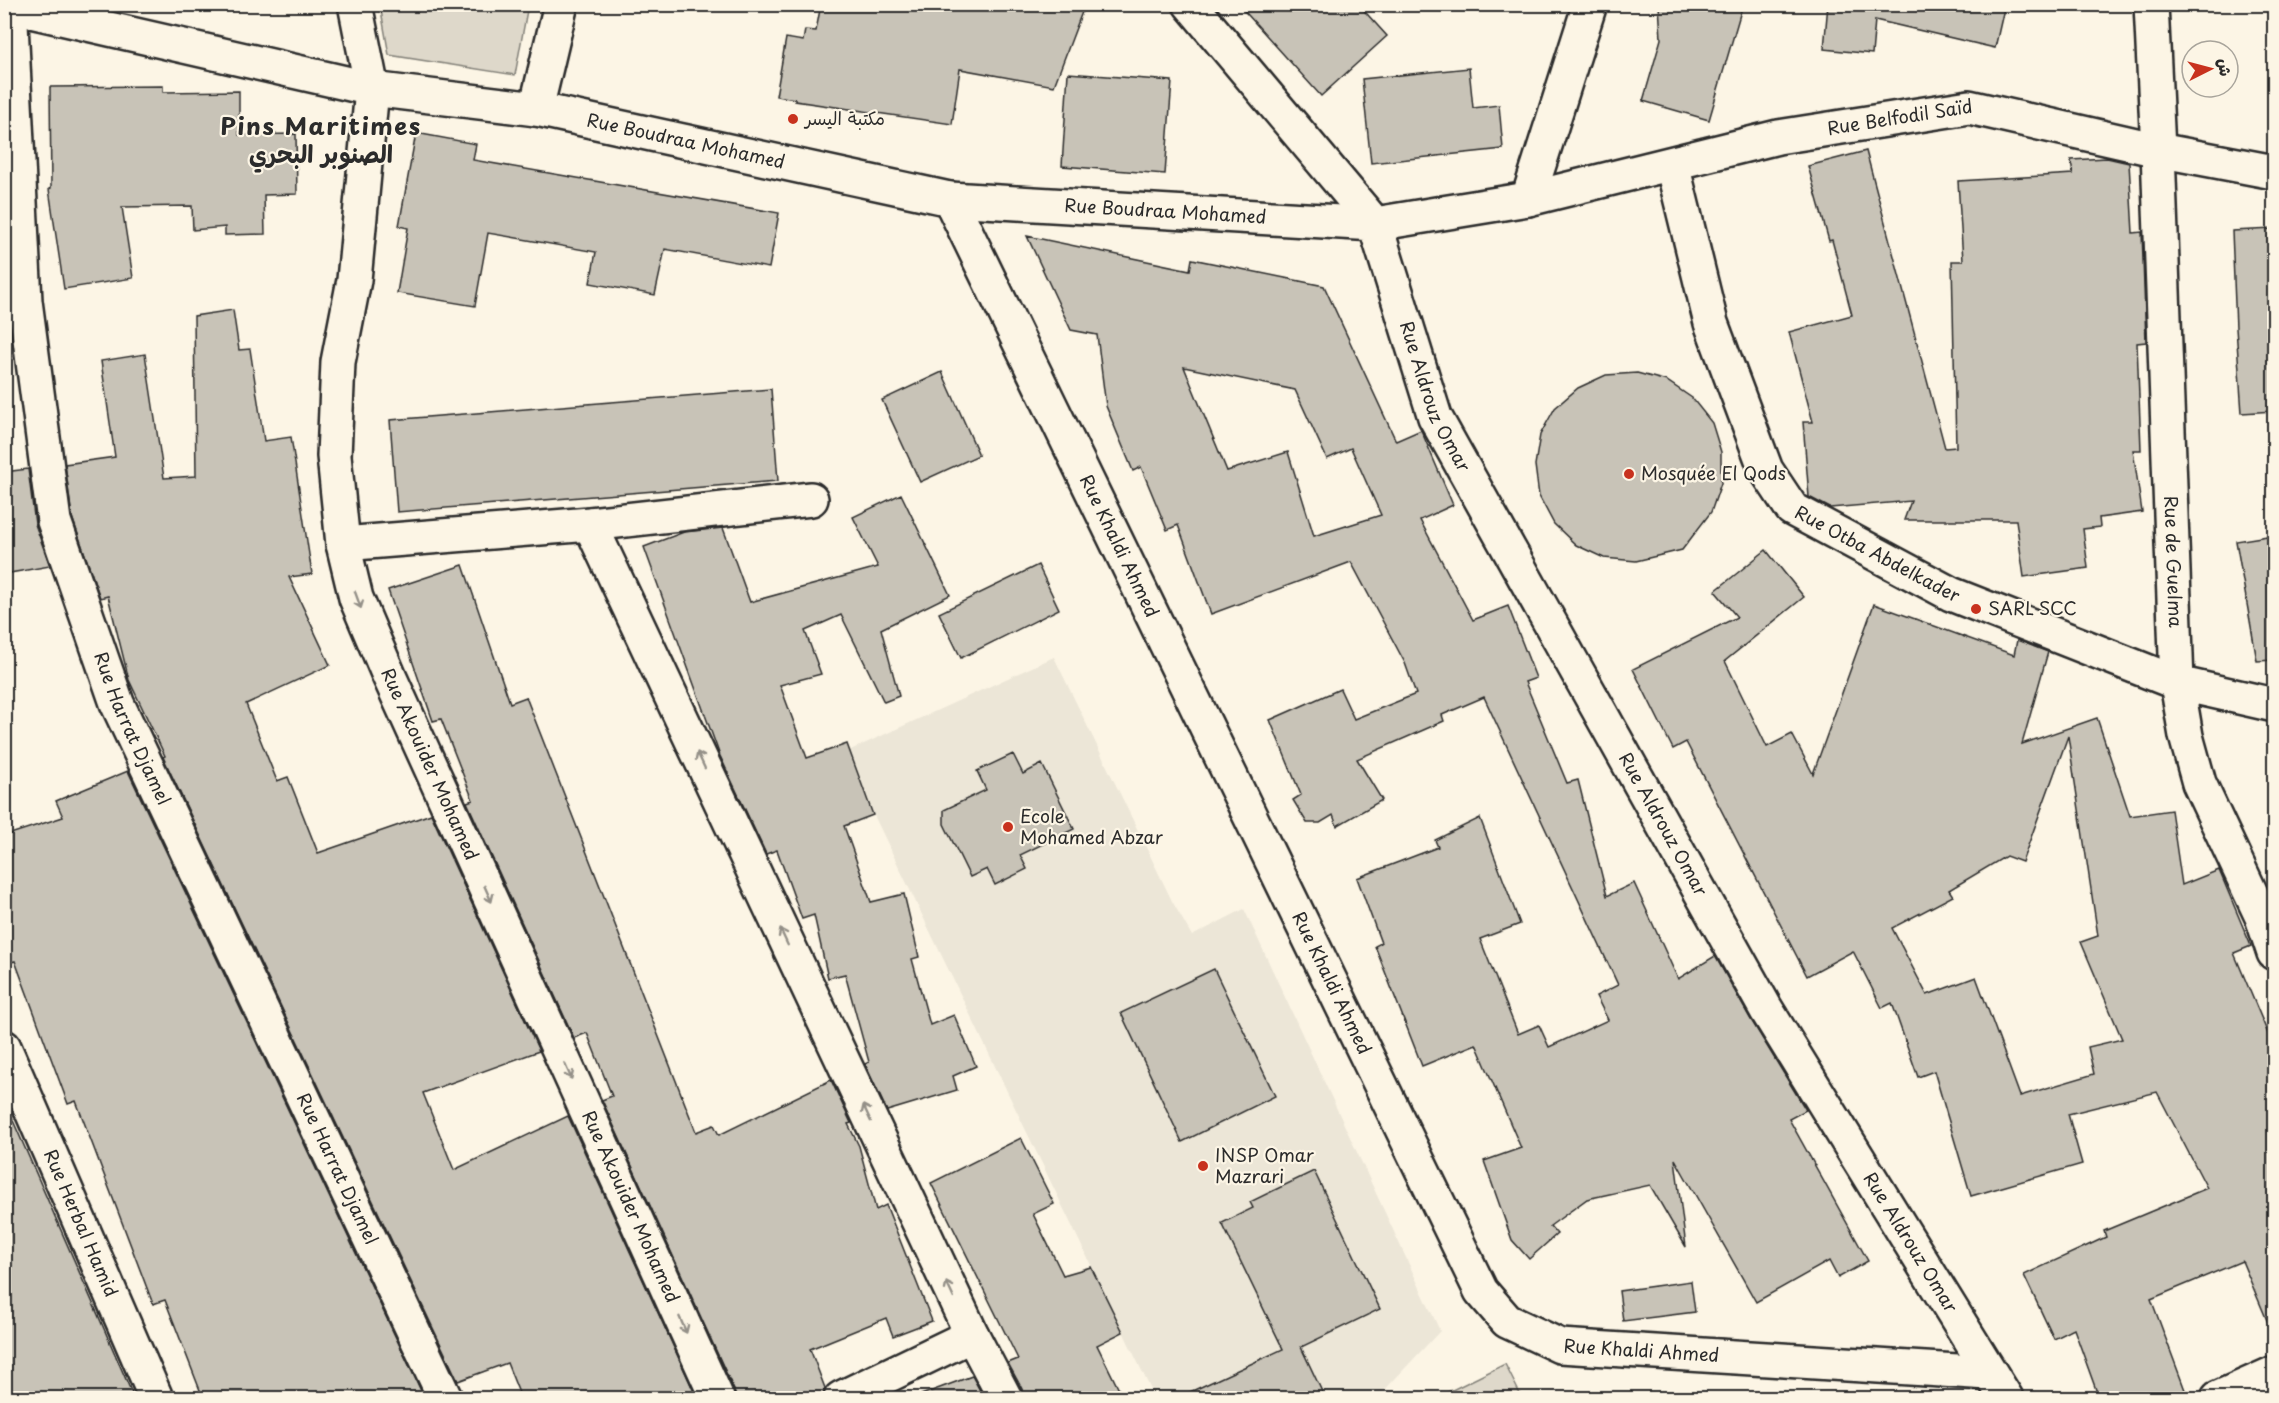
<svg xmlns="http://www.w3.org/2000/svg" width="2279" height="1403" viewBox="0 0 2279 1403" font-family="'Playpen Sans','Playpen Sans Arabic',sans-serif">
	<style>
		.built { fill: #ece6d7 }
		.green { fill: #ded8ca; stroke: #84827a; stroke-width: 1.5 }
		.building { fill: #c8c3b7; stroke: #2b2b2b; stroke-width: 1.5; fill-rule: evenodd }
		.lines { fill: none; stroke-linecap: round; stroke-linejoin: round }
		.minor-casing { stroke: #2b2b2b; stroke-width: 38 }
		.tertiary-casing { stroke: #2b2b2b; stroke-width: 38 }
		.minor { stroke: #fcf5e5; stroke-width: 33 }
		.tertiary { stroke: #fcf5e5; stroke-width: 33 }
		.oneway { stroke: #949088 }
		.poi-dot { fill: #c8321e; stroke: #fcf5e5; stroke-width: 2 }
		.labels { text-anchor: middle; stroke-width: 4.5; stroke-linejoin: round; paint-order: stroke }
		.poi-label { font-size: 18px; fill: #2b2b2b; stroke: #fcf5e5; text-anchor: start }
		.street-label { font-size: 18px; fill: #2b2b2b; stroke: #fcf5e5 }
		.district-label { font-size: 24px; font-weight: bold; letter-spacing: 1.5px; fill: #2b2b2b; stroke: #fcf5e5 }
	</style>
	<rect width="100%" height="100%" fill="#fcf5e5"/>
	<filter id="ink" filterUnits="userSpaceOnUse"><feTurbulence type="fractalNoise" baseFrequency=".0167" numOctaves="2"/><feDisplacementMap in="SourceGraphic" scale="12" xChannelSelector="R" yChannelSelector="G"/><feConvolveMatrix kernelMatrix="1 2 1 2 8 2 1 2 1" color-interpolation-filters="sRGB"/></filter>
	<g filter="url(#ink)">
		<path class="built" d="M1054 657 1172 901 1192 936 1244 909 1440 1331 1377 1398H1155L844 753Z"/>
		<g class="green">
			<path d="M380 5H528L515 75 389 55Z"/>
			<path d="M1505 1364 1522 1398H1436Z"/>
		</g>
		<g class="building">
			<path d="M821 4H1085L1054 86 960 69 952 124 795 101V99L776 96 786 38 803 41 805 30 816 31Z"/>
			<path d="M1238 4H1358L1387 36 1321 96Z"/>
			<path d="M1659 4H1743L1709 120 1643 101 1661 39Z"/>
			<path d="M1828 4H1863L1862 9 1868 10 1869 4H2005L1995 48 1875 20 1872 54 1824 49Z"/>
			<path d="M1469 68 1473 108 1499 105 1503 149 1371 163 1362 79Z"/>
			<path d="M1068 73 1172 81 1165 174 1062 166Z"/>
			<path d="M163 86V92L239 91V135L296 134 297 194 264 195 265 234 225 235V227L193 230 192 206 122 207 133 278 64 289 49 189 51 188 50 87Z"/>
			<path d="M416 133 476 144 473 160 779 213 769 268 665 249 655 295 590 283 596 252 488 233 475 306 397 293 408 228 399 226Z"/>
			<path d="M1866 151 1945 448 1956 447 1952 261H1963L1958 181 2073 174 2071 160 2107 158 2129 163 2133 233 2142 232 2146 342 2137 343 2141 450H2133L2142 512 2099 518 2100 527 2083 529 2088 568 2024 577 2016 520H1904L1911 501 1830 508 1809 497 1803 422H1813L1789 332 1852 315 1832 240 1829 241 1808 166Z"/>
			<path d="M2274 229V411L2242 413 2236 328 2232 231Z"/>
			<path d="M1027 236 1190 270 1192 259 1324 286 1396 441 1421 430 1453 505 1420 520 1473 620 1508 606 1536 678 1525 682 1567 783 1578 780 1607 896 1634 883 1678 979 1715 956 1750 1018 1806 1110 1789 1119 1868 1261 1838 1278 1829 1261 1756 1302 1675 1159 1686 1247 1650 1185 1587 1199 1550 1226 1557 1234 1529 1259 1512 1240 1484 1161 1521 1148 1476 1044 1422 1066 1375 946 1381 943 1357 878 1438 847 1435 840 1480 818 1520 924 1480 939 1518 1034 1539 1025 1549 1047 1608 1020 1596 996 1618 985 1484 697 1442 715 1444 721 1357 759 1382 800 1337 826 1333 815 1320 823H1307L1293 800 1301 795 1270 720 1340 689 1354 719 1416 694 1405 663 1351 562 1211 614 1178 525 1167 530 1141 467 1133 471 1106 406 1097 335 1071 330ZM1184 367 1295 390 1327 459 1351 448 1381 515 1314 536 1288 452 1227 471Z"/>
			<path d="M233 310 239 350 250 349 264 441 291 437 312 574 289 577 330 665 246 704 277 781 288 777 318 853 431 814 539 1051 423 1093 454 1170 568 1116 697 1398H521L507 1363 458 1381 163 757 165 756 129 680 108 596 100 598 72 517 65 464 115 457 101 361 145 354 164 478 196 476 194 316Z"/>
			<path d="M942 372 979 455 920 482 882 400Z"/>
			<path d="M1637 373 1667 381 1692 398 1712 423 1721 452V483L1711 512 1682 550 1636 561 1604 558 1576 545 1554 524 1539 496 1535 465 1540 435 1555 408 1578 388 1606 375Z"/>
			<path d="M771 389 778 481 397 512 390 420Z"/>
			<path d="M28 469 35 524 50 566 4 574V472Z"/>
			<path d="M901 494 950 595 881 629 899 696 884 702 841 615 805 631 821 674 780 685 807 758 847 744 873 815 844 826 871 902 904 894 919 957 912 959 930 1025 954 1015 976 1066 953 1076 957 1090 887 1111 865 1064 869 1062 845 974 828 978 814 915 802 919 777 850 766 854 720 756 644 547 684 532 723 528 750 602 878 567 853 517Z"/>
			<path d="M2274 535V660L2257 661 2236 541Z"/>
			<path d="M1766 550 1804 597 1725 661 1767 747 1792 734 1813 774 1874 604 2014 655 2017 640 2048 652 2022 744 2097 718 2130 816 2171 810 2182 885 2219 870 2251 946 2234 953 2274 1048V1337L2242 1261 2151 1299 2188 1398H2099L2074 1329 2054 1339 2024 1275 2106 1237 2104 1231 2207 1188 2157 1092 2068 1114 2082 1164 1971 1196 1934 1071 1918 1077 1892 1003 1882 1008 1853 951 1807 976 1686 742 1673 749 1633 669 1737 617 1715 591ZM2068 736 2098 936 2081 942 2122 1039 2088 1047 2094 1074 2020 1096 1976 977 1927 995 1892 928 1953 896 1949 890 2006 856 2022 862Z"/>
			<path d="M463 565 510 703 526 697 696 1132 714 1125 719 1135 831 1080 851 1123 848 1124 859 1146 876 1210 886 1205 932 1321 893 1336 886 1318 810 1349 825 1388 823 1398H736L734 1390 602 1100 612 1096 587 1033 574 1038 467 802 473 800 441 719 433 721 388 590Z"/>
			<path d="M1038 565 1059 609 961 658 939 613Z"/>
			<path d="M1013 754 1023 774 1042 764 1074 829 1020 855 1027 869 995 885 987 869 970 877 944 824V810L986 790 977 771Z"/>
			<path d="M128 771 423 1395 412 1398H203L165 1300 153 1304 76 1101 68 1104 15 961 4 964V836L63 817 56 801Z"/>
			<path d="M1214 969 1275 1096 1182 1142 1121 1013Z"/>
			<path d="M4 1100 95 1308 134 1398H4Z"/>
			<path d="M1021 1138 1054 1204 1033 1214 1063 1275 1091 1267 1123 1332 1097 1345 1123 1398H1024L1022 1389 1008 1363 1018 1359 931 1183Z"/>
			<path d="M1314 1171 1380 1309 1301 1347 1325 1398H1177L1283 1349 1222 1223 1253 1208 1250 1202Z"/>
			<path d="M1691 1281 1695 1312 1623 1321 1619 1291Z"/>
			<path d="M972 1376 984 1398H922L921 1395Z"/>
		</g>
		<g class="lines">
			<defs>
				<g id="minor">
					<path id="s1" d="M10 4 25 301 54 521 117 703 445 1398"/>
					<path id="s2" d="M355 4 372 89 354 280 338 362 334 456 343 544 356 598 390 678 717 1398"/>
					<path d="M1190 4 1375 224 1528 199 1590 4"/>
					<path id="s3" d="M2151 4 2158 150 2177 683 2186 736 2199 783 2262 917 2274 953"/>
					<path d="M536 109 561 4"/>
					<path id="s4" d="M1672 164 1711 323 1766 470 1792 509 1951 594 2177 683 2274 705"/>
					<path id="s5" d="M950 199 1481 1291 1507 1321 1560 1346 1989 1373"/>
					<path id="s6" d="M1528 199 1778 137 1969 107 2158 150 2274 172"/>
					<path d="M590 524 972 1335 1005 1398"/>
					<path d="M343 544 590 524 811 499"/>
					<path id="s7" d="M4 1047 156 1398"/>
					<path d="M841 1398 972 1335"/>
					<path d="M2218 1398 2274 1373"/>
				</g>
				<g id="tertiary">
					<path id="s8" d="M4 5 372 89 536 109 950 199 1375 224 1435 417 1766 1009 2006 1398"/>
				</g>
			</defs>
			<use href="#minor" class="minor-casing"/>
			<use href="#tertiary" class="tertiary-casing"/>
			<use href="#minor" class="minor"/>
			<use href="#tertiary" class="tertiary"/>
		</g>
		<defs><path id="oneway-shaft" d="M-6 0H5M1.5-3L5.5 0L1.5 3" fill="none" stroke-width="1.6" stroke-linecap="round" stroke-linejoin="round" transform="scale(1.5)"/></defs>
		<g class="oneway">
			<use href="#oneway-shaft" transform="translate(358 600) rotate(70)"/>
			<use href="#oneway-shaft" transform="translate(701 760) rotate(-115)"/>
			<use href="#oneway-shaft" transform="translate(488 894) rotate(66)"/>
			<use href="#oneway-shaft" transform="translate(784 937) rotate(-115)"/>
			<use href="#oneway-shaft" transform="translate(568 1071) rotate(66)"/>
			<use href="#oneway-shaft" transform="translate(867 1113) rotate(-115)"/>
			<use href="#oneway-shaft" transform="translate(950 1290) rotate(-115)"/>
			<use href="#oneway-shaft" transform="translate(683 1325) rotate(66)"/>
		</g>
	</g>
	<g class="poi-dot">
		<circle cx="793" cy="119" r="6"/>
		<circle cx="1629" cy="474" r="6"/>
		<circle cx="1976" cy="609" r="6"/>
		<circle cx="1008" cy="827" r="6"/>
		<circle cx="1203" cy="1166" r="6"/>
	</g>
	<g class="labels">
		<g class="poi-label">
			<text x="805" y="125">مكتبة اليسر</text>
			<text x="1641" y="480">Mosquée El Qods</text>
			<text x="1988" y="615">SARL SCC</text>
			<text x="1020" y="823">Ecole<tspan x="1020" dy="21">Mohamed Abzar</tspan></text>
			<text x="1215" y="1162">INSP Omar<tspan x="1215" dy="21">Mazrari</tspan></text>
		</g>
		<g class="street-label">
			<text dy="6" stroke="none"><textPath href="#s6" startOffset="381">Rue Belfodil Saïd</textPath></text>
			<text dy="6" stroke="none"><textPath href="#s8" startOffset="696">Rue Boudraa Mohamed</textPath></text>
			<text dy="6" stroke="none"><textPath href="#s8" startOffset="1182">Rue Boudraa Mohamed</textPath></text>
			<text dy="6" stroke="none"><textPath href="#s8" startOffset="1575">Rue Aldrouz Omar</textPath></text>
			<text dy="6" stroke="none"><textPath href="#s5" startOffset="386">Rue Khaldi Ahmed</textPath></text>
			<text dy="6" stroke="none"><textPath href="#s4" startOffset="464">Rue Otba Abdelkader</textPath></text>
			<text dy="6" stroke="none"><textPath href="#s3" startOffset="558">Rue de Guelma</textPath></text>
			<text dy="6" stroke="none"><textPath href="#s1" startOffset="741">Rue Harrat Djamel</textPath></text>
			<text dy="6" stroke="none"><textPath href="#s2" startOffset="782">Rue Akouider Mohamed</textPath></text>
			<text dy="6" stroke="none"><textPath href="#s8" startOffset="2061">Rue Aldrouz Omar</textPath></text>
			<text dy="6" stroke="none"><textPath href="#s5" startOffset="872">Rue Khaldi Ahmed</textPath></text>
			<text dy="6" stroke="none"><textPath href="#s1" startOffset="1227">Rue Harrat Djamel</textPath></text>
			<text dy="6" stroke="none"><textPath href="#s2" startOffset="1268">Rue Akouider Mohamed</textPath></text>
			<text dy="6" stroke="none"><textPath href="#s7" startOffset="192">Rue Herbal Hamid</textPath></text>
			<text dy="6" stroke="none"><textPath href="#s8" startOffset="2547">Rue Aldrouz Omar</textPath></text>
			<text dy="6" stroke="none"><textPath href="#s5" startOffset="1394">Rue Khaldi Ahmed</textPath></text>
		</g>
		<g class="district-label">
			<text x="321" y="135">Pins Maritimes<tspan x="321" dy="28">الصنوبر البحري</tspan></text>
		</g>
	</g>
	<rect width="2279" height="1403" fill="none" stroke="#fcf5e5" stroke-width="24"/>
	<rect x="12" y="12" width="2255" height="1379" fill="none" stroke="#2b2b2b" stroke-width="2" filter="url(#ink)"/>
	<g transform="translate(2210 69) rotate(84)"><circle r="28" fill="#fcf5e5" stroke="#a8a49b" stroke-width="1.5"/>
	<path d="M0-4.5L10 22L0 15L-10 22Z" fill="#c8321e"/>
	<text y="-9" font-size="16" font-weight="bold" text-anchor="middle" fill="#2b2b2b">ش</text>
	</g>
</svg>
